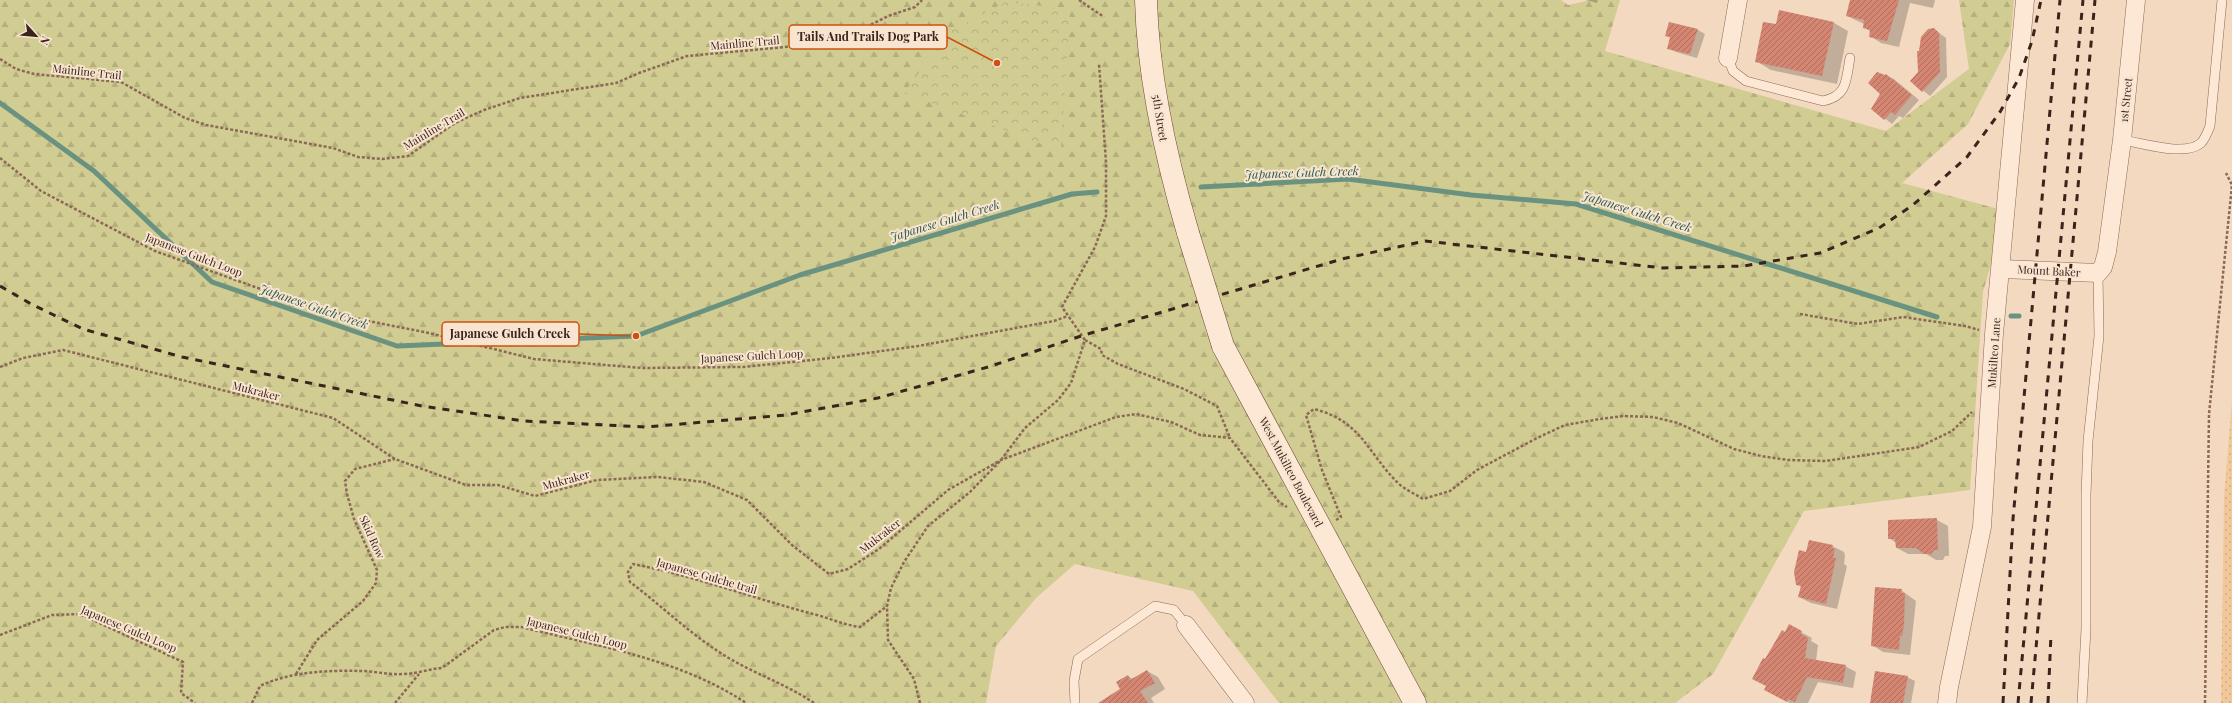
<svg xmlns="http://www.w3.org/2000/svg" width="2232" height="703" viewBox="0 0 2232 703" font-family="'Playfair Display',serif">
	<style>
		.forest { fill: url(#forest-firs) }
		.sand { fill: url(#sand-dots) }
		.park { fill: url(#park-crowns) }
		.shadow { fill: #0003 }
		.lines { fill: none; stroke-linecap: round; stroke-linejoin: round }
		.stream { stroke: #699380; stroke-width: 5 }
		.building { fill: url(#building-hatch) }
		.lane-casing { stroke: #8d6856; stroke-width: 10 }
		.street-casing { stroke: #8d6856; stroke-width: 19 }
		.secondary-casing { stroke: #6e4939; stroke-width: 23 }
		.path { stroke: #8d6856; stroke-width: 2.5; stroke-dasharray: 3 2; stroke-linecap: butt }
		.lane { stroke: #fce8d4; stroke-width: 9 }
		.street { stroke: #fce8d4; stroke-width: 18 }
		.secondary { stroke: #fce8d4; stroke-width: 22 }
		.rail { stroke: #3b241c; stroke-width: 3; stroke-dasharray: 7 7; stroke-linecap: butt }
		.secondary-bridge-casing { stroke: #6e4939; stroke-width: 23; stroke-linecap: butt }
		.secondary-bridge { stroke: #fce8d4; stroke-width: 22 }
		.labels { text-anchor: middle; stroke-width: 4; stroke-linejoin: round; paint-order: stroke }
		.street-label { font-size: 11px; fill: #3b241c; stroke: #f9e4d0 }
		.water-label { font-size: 12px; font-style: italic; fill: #295c4e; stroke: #f9e4d0 }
		.leader { fill: none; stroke: #ce510e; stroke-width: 1.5 }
		.callout-dot { fill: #ce510e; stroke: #f9e4d0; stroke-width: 1.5 }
		.callout { fill: #f9e4d0; stroke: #ce510e; stroke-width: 1.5 }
		.callout-label { font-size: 12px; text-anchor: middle; font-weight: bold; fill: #3b241c }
	</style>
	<defs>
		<pattern id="forest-firs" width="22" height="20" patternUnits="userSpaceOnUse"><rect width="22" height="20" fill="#d1cc92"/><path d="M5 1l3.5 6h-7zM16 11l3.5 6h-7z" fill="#b4af7d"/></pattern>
		<pattern id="sand-dots" width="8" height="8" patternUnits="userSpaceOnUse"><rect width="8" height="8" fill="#f1c89a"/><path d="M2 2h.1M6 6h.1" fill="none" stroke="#d0ac84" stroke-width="1.8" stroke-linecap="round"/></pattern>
		<pattern id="park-crowns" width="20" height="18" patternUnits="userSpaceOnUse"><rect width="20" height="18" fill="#d1cc92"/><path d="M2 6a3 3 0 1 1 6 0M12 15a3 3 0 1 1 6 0" fill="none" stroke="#b4af7d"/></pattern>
		<pattern id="building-hatch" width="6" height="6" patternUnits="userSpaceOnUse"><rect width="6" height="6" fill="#d48672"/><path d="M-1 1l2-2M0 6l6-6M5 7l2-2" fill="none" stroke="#ad6d5d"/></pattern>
	</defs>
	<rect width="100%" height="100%" fill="#f2d9c0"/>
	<path class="forest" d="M0 0H1561L1568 5 1591 0H1620L1605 51 1886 131 1969 69 1959 0H2014L2010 44 1968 124 1902 183 2006 211 1983 292 1970 490 1804 511 1713 674 1675 703H1279L1193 591 1075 564 1036 598 996 646 986 703H0Z"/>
	<path class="sand" d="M2232 400V703H2221L2224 498Z"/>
	<path class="park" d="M1006 2 1070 9 1061 151 904 93 948 32Z"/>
	<g class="shadow">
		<path d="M1585 0H1598L1597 3Z"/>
		<path d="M1851 0H1935L1933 8 1910 3 1899 47 1881 43 1870 36 1871 32 1864 27V24L1847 16Z"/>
		<path d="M1669 23 1698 30 1705 34 1697 58 1676 52 1668 48 1671 38 1666 36Z"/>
		<path d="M1834 23 1848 31 1837 84 1771 70 1756 61 1777 26Z"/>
		<path d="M1934 29 1946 38 1947 77 1930 96 1911 81 1919 73 1920 52Z"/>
		<path d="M1878 73 1894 79 1919 100 1903 118 1899 116 1892 124 1872 108 1882 94Z"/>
		<path d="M1937 520 1948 526 1949 556H1945L1943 560H1936L1926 554H1908L1897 548 1896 543 1889 538Z"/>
		<path d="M1832 546 1844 552 1845 556 1844 564 1847 566 1837 609 1811 603 1799 597 1802 587 1797 584 1807 553Z"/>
		<path d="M1901 590 1916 601 1910 655 1883 652 1872 645Z"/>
		<path d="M1789 626 1812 638 1811 641 1818 645 1816 661 1845 666 1856 672 1853 688 1818 682 1808 703H1790L1776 696 1767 687 1766 660Z"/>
		<path d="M1147 671 1158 677 1165 689 1151 698 1154 703H1109L1122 689 1128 676 1133 679Z"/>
		<path d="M1907 677 1915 681 1911 703H1872Z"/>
	</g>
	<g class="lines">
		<g class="stream">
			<path d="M0 103 94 171 212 282 397 346 636 336 800 275 1072 194 1097 192"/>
			<path d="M1201 187 1348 179 1471 195 1576 204 1937 317"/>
			<path d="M2011 316H2019"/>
		</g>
	</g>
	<g class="building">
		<path d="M1850 0H1899L1887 41 1869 37 1870 30 1863 28 1864 20 1846 16Z"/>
		<path d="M1779 10 1834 22 1822 76 1755 62 1763 22 1776 24Z"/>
		<path d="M1669 22 1698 29 1690 54 1667 49 1670 37 1665 36Z"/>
		<path d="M1934 28 1939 33 1940 72 1922 92 1910 81 1918 72 1917 51H1919L1921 37 1928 29Z"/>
		<path d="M1877 72 1885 75 1886 74 1912 95 1895 115 1891 112 1884 120 1871 109 1880 94 1868 83Z"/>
		<path d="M1937 518 1938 550H1934L1931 554H1924L1916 548H1896L1895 539H1888V520Z"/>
		<path d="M1809 540 1833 545 1832 548 1835 549 1833 558H1836L1826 604 1798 597 1801 586 1796 585 1794 572 1799 550 1806 552Z"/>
		<path d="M1875 587 1902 589 1901 593H1905L1904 624 1902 636H1900L1899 650 1871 646Z"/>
		<path d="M1789 624 1802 631 1801 634 1808 638 1805 658 1846 665 1843 683 1807 677 1795 702 1788 699 1787 702 1764 690 1766 686 1752 679 1763 658 1765 659 1782 630 1785 632Z"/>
		<path d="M1147 670 1155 683 1140 691 1148 703H1098L1120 689 1116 682 1128 675 1130 680Z"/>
		<path d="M1875 671 1908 676 1903 703H1870Z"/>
	</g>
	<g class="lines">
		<defs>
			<g id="lane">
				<path d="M1728 58 1733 71 1746 81 1823 101C1848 96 1846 79 1850 58"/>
				<path d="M2122 140C2143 143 2185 157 2201 143 2205 139 2208 131 2210 126L2222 0"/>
				<path d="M1075 703 1074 681 1078 659 1155 606 1174 610 1186 625"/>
				<path d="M2082 703 2086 629V495L2088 441 2099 336 2098 273"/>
			</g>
			<g id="street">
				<path d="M1728 58 1738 0"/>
				<path d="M2001 269 2098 273 2103 267 2107 252 2122 140 2136 0"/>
				<path d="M1186 625 1245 703"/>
				<path d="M1947 703 1949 687 1982 527 1994 334 2025 0"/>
			</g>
			<g id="secondary">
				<path d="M1146 0C1148 79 1166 158 1188 233"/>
				<path d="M1223 346 1415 703"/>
			</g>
		</defs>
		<use href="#lane" class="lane-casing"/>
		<use href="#street" class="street-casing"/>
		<use href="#secondary" class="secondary-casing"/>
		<g class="path">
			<path d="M1079 0 1104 17"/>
			<path d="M0 59 16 69 34 74 121 82 185 118 206 125 333 148 358 157 382 159 408 156 455 123 484 110 520 98 616 83 639 73 687 56 818 44 847 37 888 16 915 7 922 0"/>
			<path d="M0 158 41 191 155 251 294 301 363 320 429 333 534 359 642 368 743 367 831 358 918 346 1054 321 1068 316"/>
			<path d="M1800 314 1858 324 1903 317 1965 326 1979 330"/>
			<path d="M1085 340 1101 349 1102 355 1118 364 1184 389 1217 406 1230 438"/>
			<path d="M0 367 23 358 63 350 333 418 395 459 466 485H498L535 496 597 480 658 477 704 482 747 500 792 545 829 574 848 569 879 549 948 490 1001 460 1116 417 1136 414 1171 422 1200 435 1230 438 1279 502 1287 507"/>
			<path d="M1336 520 1341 517 1322 470 1306 415 1314 409C1362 421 1367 453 1399 484 1406 490 1415 494 1423 499L1450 491 1477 470 1537 438 1565 425 1600 419 1623 416 1653 417 1678 423 1734 449 1761 456 1788 460 1826 461 1919 447 1952 431 1972 412"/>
			<path d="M0 635 52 615 80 614 183 662 181 693 195 703"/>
			<path d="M296 674 317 640 363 601 376 583 377 570 354 519 347 494 345 481 355 469 395 459"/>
			<path d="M252 703 260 686C289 672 327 670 360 671 374 671 388 675 403 674 417 674 428 669 442 668L494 630 505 627H521C597 646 680 659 746 703"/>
			<path d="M395 703 419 674"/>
			<path d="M814 703C786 684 755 674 727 657 691 635 662 606 630 582L628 572 633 564C694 576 753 598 813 614 830 618 843 625 860 627L887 606"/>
			<path d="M920 703 914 679 888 640 887 606 891 588 904 562 928 526 970 492 1001 460 1025 428 1058 400 1071 383 1085 340 1062 307 1095 247 1106 216V162L1099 64"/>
			<path d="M2205 703 2209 414 2232 185 2226 173"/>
		</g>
		<use href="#lane" class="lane"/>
		<use href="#street" class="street"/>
		<use href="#secondary" class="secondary"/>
		<g class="rail">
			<path d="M0 286 33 305 83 329 182 357 422 406 524 421 646 427 786 415 878 398 988 367 1081 336 1342 259 1425 241 1663 268 1744 266 1820 253 1879 228 1913 205 1967 157 2000 112 2019 78 2032 41 2041 0"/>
			<path d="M2003 703 2013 519 2060 0"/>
			<path d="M2018 703 2083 0"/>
			<path d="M2031 703 2095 0"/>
			<path d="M2048 703 2051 634"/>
		</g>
		<defs>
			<path id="secondary-bridge" d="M1188 233 1223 346"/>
		</defs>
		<use href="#secondary-bridge" class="secondary-bridge-casing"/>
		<use href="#secondary-bridge" class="secondary-bridge"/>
	</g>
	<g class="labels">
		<g class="street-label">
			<text transform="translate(745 43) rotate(-5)" y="4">Mainline Trail</text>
			<text transform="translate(87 72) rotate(6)" y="4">Mainline Trail</text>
			<text transform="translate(2126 100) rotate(-84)" y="4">1st Street</text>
			<text transform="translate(1160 118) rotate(81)" y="4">5th Street</text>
			<text transform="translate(434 129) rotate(-31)" y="4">Mainline Trail</text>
			<text transform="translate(194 255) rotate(21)" y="4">Japanese Gulch Loop</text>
			<text transform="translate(2049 271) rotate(3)" y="4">Mount Baker</text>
			<text transform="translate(1994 353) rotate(-86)" y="4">Mukilteo Lane</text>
			<text transform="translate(752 356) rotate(-3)" y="4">Japanese Gulch Loop</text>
			<text transform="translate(256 391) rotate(14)" y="4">Mukraker</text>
			<text transform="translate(1291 472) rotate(62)" y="4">West Mukilteo Boulevard</text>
			<text transform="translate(566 480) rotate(-15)" y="4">Mukraker</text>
			<text transform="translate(880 536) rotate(-38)" y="4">Mukraker</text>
			<text transform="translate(372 537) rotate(66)" y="4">Skid Row</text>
			<text transform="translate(707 576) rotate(16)" y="4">Japanese Gulche trail</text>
			<text transform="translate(129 629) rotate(23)" y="4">Japanese Gulch Loop</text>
			<text transform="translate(577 633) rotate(14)" y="4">Japanese Gulch Loop</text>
		</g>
		<g class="water-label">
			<text transform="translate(1302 173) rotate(-2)" y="4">Japanese Gulch Creek</text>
			<text transform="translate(1637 212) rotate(17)" y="4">Japanese Gulch Creek</text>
			<text transform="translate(945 221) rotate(-17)" y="4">Japanese Gulch Creek</text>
			<text transform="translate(314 307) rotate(19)" y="4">Japanese Gulch Creek</text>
		</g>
	</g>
	<path class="leader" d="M997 63L947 37M636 336L579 334"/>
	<g class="callout-dot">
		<circle cx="997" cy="63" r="4"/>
		<circle cx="636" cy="336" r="4"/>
	</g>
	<g class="callout">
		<rect x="789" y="25" width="158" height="24" rx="4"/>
		<rect x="442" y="322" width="137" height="24" rx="4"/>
	</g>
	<g class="callout-label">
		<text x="868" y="41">Tails And Trails Dog Park</text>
		<text x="510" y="338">Japanese Gulch Creek</text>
	</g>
	<g transform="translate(36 36) rotate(117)" stroke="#f9e4d0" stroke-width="3" paint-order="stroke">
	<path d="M0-3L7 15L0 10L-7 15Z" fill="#3b241c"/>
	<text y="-6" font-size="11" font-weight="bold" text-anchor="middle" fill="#3b241c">N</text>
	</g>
</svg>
